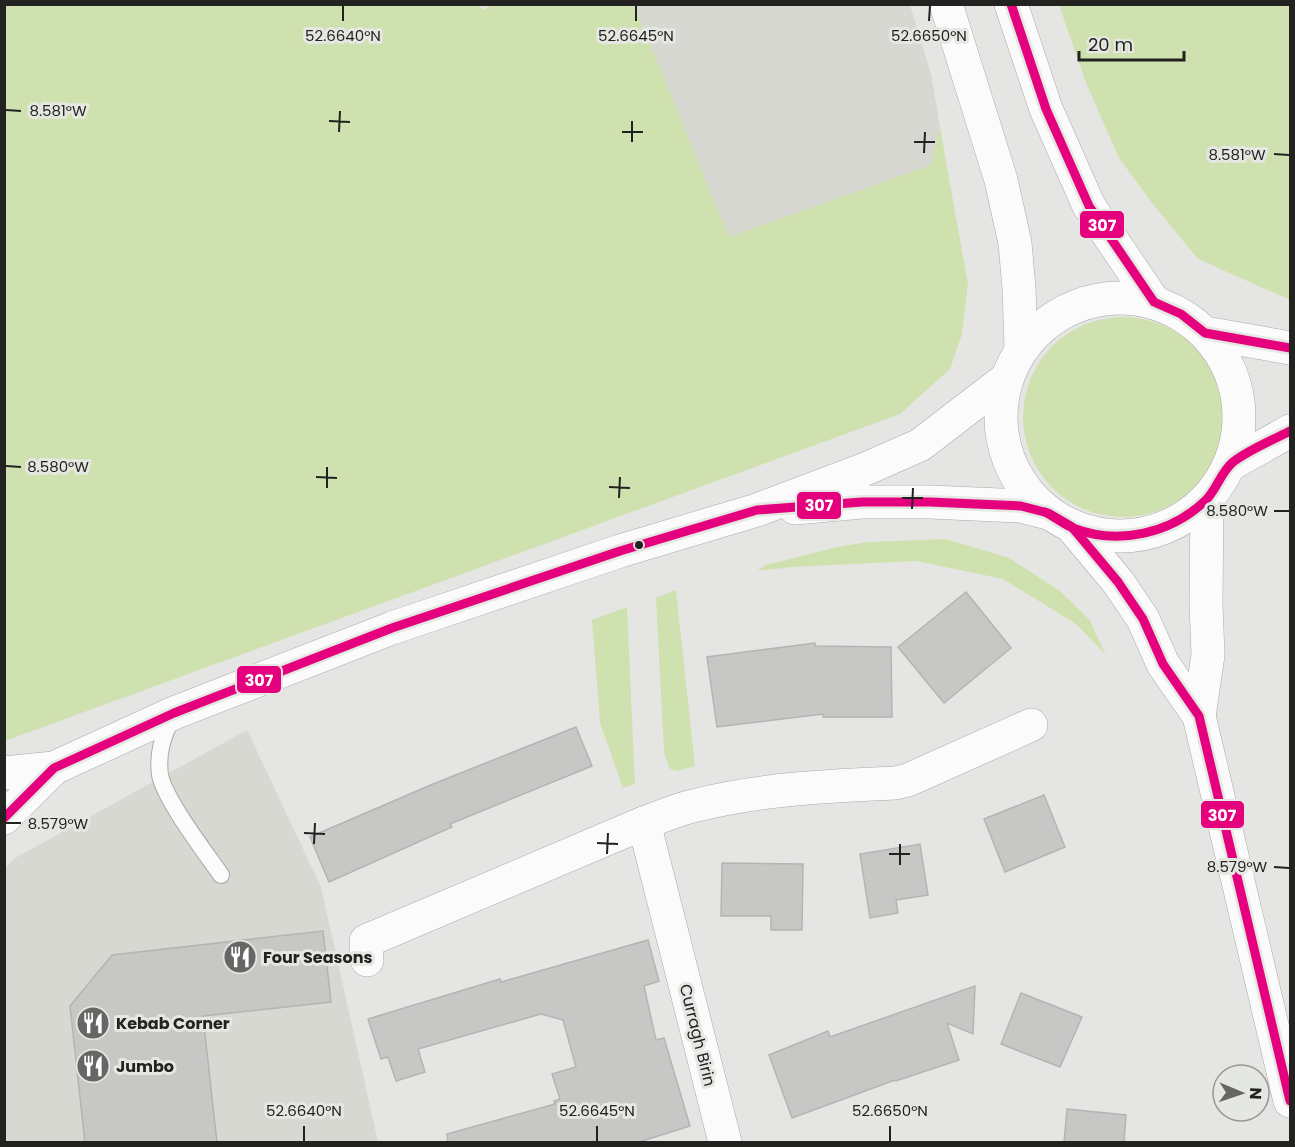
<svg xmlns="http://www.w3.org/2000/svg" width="1295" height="1147" viewBox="0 0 1295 1147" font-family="Poppins,sans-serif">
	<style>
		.built { fill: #d6d8d1 }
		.green { fill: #d0e1b0 }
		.building { fill: #c7c8c6; stroke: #b4b5b3; stroke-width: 1.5 }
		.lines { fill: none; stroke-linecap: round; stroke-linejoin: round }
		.service-casing { stroke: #a9aaa8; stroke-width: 18 }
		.minor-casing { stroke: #a9aaa8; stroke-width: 34 }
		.tertiary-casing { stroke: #a9aaa8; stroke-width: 34 }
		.secondary-casing { stroke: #a9aaa8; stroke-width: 34 }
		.service { stroke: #fbfbfb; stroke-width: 16 }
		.minor { stroke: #fbfbfb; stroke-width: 33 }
		.tertiary { stroke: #fbfbfb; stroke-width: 33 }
		.secondary { stroke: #fbfbfb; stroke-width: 33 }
		.bus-1-casing { stroke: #e5e7e2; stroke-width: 14 }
		.bus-1 { stroke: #e5007d; stroke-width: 9 }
		.ticks { fill: none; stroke: #222221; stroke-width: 2 }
		.bus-dot { fill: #222221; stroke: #e5e7e2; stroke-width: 2 }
		.labels { text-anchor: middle; stroke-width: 6; stroke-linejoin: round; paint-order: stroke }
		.poi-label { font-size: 16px; font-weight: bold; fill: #222221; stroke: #e5e7e2; text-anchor: start }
		.street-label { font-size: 16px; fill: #222221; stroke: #e5e7e2 }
		.ticks-label { font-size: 15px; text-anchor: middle; fill: #222221; stroke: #e5e7e2; stroke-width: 6; stroke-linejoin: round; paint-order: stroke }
		.line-badge { stroke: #e5e7e2; stroke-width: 2 }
		.badge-label { font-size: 16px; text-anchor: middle; font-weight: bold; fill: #fff }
	</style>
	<rect width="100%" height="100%" fill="#e5e6e3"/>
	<g class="built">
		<path d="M634 5H910L931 74 940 127 931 165 729 238Z"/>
		<path d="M247 730 321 887 378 1142H5L4 869 15 858Z"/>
	</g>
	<g class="green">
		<path d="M479 5 483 10 494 4 634 5 729 237 931 165 940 127 968 285 962 334 950 369 900 414 5 741V5Z"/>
		<path d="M1059 5H1290V300L1198 259 1151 202 1119 158 1086 83Z"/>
		<circle cx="1123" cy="417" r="100"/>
		<path d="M946 539 1009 558 1060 591 1089 619 1106 655 1076 624 1003 579 916 561 792 567 757 571 766 565 837 547 868 542Z"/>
		<path d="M676 590 695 766 678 771 670 769 664 753 656 598Z"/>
		<path d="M627 607 635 784 623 788 600 723 592 620Z"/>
	</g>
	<g class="building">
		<path d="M966 592 1011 648 944 703 898 647Z"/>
		<path d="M815 643V646L891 647 892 717H823V714L717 727 707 657Z"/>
		<path d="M576 727 592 766 450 824 452 827 329 882 310 837 433 784Z"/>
		<path d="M1044 795 1065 847 1005 872 984 819Z"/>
		<path d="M920 844 928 895 896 900 898 913 870 918 860 854Z"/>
		<path d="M722 863 803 864 802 930H771V916H721Z"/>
		<path d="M323 931 331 1002 203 1016 217 1143H85L70 1006 112 955Z"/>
		<path d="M648 940 659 981 644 986 656 1040 664 1038 690 1126 636 1143H448L447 1134 555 1104 554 1101 560 1099 552 1074 576 1067 563 1020 541 1014 418 1049 425 1072 396 1081 388 1057 381 1059 368 1019 500 979 501 982Z"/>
		<path d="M975 986 973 1034 947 1023 959 1060 896 1081 895 1080 792 1118 769 1055 828 1031 830 1037Z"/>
		<path d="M1021 993 1082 1017 1060 1067 1001 1044Z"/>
		<path d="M1067 1109 1126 1115 1124 1143H1064Z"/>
	</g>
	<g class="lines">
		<defs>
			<path id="service" d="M173 716C163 735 157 753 160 775 165 800 205 852 221 875"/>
			<g id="minor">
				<path d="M644 823C660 817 676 810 693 806 759 789 827 786 895 783L908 780 1031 725"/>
				<path d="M367 960 366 941 644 823 725 1142"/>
			</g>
			<g id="tertiary">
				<path d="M1205 333 1290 348"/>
				<path d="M1229 465 1290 431"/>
				<path d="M795 508 862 502H930L1021 506 1048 513"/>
				<path d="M4 773 54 768 174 713 392 628 620 551 757 510 863 470 920 445 1006 379"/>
				<path d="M4 818 54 768"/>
			</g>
			<g id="secondary">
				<path d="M946 4 1001 180 1015 243 1019 288 1021 349"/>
				<path d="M1011 4 1046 109 1089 206 1154 302"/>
				<circle cx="1120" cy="417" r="119"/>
				<path d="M1072 527 1118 582 1143 619 1163 664 1199 716 1290 1101"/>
				<path d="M1199 716 1208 655 1206 603 1207 499"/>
			</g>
		</defs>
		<use href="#service" class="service-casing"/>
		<use href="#minor" class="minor-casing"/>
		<use href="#tertiary" class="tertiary-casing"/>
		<use href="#secondary" class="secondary-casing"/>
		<use href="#service" class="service"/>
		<use href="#minor" class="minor"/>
		<use href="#tertiary" class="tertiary"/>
		<use href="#secondary" class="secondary"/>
		<defs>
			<g id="bus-1">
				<path d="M1011 4 1046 109 1089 206 1154 302 1181 314 1205 333 1290 348"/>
				<path d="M1045 512C1055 517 1063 524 1073 528 1119 546 1172 533 1206 500 1217 489 1221 472 1233 462 1250 449 1271 441 1290 431"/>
				<path d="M4 818 54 768 174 713 392 628 620 551 757 510 862 502H930L1021 506 1048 513 1072 527 1118 582 1143 619 1163 664 1199 716 1290 1101"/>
			</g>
		</defs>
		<use href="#bus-1" class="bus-1-casing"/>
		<use href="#bus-1" class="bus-1"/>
	</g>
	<path class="ticks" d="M343 21V6M636 21V6M929 21 930 6M6 110 21 111M329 121 350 122M339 132 340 111M622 132H643M632 142V121M914 142H935M924 153 925 132M1274 154 1289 155M6 466 21 467M316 477 337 478M609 487 630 488M327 488V467M619 498 620 477M902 498H923M912 509 913 488M1274 511H1289M6 823H21M304 833 325 834M597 843 618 844M314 844 315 823M607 854 608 833M889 854H910M900 865V844M1274 867 1289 868M304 1141V1126M597 1141V1126M890 1141V1126"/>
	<defs>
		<symbol id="restaurant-disc" viewBox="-11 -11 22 22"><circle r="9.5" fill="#666765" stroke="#e5e7e2"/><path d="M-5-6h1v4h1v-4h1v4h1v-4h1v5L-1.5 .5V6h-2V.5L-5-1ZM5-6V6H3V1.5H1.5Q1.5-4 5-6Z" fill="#fff"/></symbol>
	</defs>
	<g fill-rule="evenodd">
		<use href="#restaurant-disc" x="221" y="938" width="38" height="38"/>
		<use href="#restaurant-disc" x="74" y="1004" width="38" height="38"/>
		<use href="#restaurant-disc" x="74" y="1047" width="38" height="38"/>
	</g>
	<circle class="bus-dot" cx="639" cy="545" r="5"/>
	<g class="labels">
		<g class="poi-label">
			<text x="263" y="963">Four Seasons</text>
			<text x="116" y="1029">Kebab Corner</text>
			<text x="116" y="1072">Jumbo</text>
		</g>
		<g class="street-label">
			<text transform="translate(698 1035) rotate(76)" y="6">Curragh Birin</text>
		</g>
	</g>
	<g class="ticks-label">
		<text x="343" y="41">52.6640°N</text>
		<text x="636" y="41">52.6645°N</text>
		<text x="929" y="41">52.6650°N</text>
		<text x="58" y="116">8.581°W</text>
		<text x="1237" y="160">8.581°W</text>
		<text x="58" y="472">8.580°W</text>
		<text x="1237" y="516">8.580°W</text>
		<text x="58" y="829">8.579°W</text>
		<text x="1237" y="872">8.579°W</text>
		<text x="304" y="1116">52.6640°N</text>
		<text x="597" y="1116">52.6645°N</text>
		<text x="890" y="1116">52.6650°N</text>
	</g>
	<g class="line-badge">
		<rect x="1079" y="210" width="46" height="29" rx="6" fill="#e5007d"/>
		<rect x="796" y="491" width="46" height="29" rx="6" fill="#e5007d"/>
		<rect x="236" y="665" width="46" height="29" rx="6" fill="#e5007d"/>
		<rect x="1200" y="800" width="45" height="29" rx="6" fill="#e5007d"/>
	</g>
	<g class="badge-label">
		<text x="1102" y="231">307</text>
		<text x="819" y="511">307</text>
		<text x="259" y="686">307</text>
		<text x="1222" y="821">307</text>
	</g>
	<rect width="1295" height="1147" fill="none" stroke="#222221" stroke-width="12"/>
	<g transform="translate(1241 1093) rotate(92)"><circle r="28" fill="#e5e7e2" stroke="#979895" stroke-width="1.5"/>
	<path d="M0-4.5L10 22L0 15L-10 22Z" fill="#666765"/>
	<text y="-9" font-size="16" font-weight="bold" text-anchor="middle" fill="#222221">N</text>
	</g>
	<path d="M1079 51v9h105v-9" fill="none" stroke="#222221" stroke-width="3"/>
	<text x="1088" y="51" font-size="18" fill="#222221" stroke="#e5e7e2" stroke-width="4.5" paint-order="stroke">20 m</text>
</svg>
